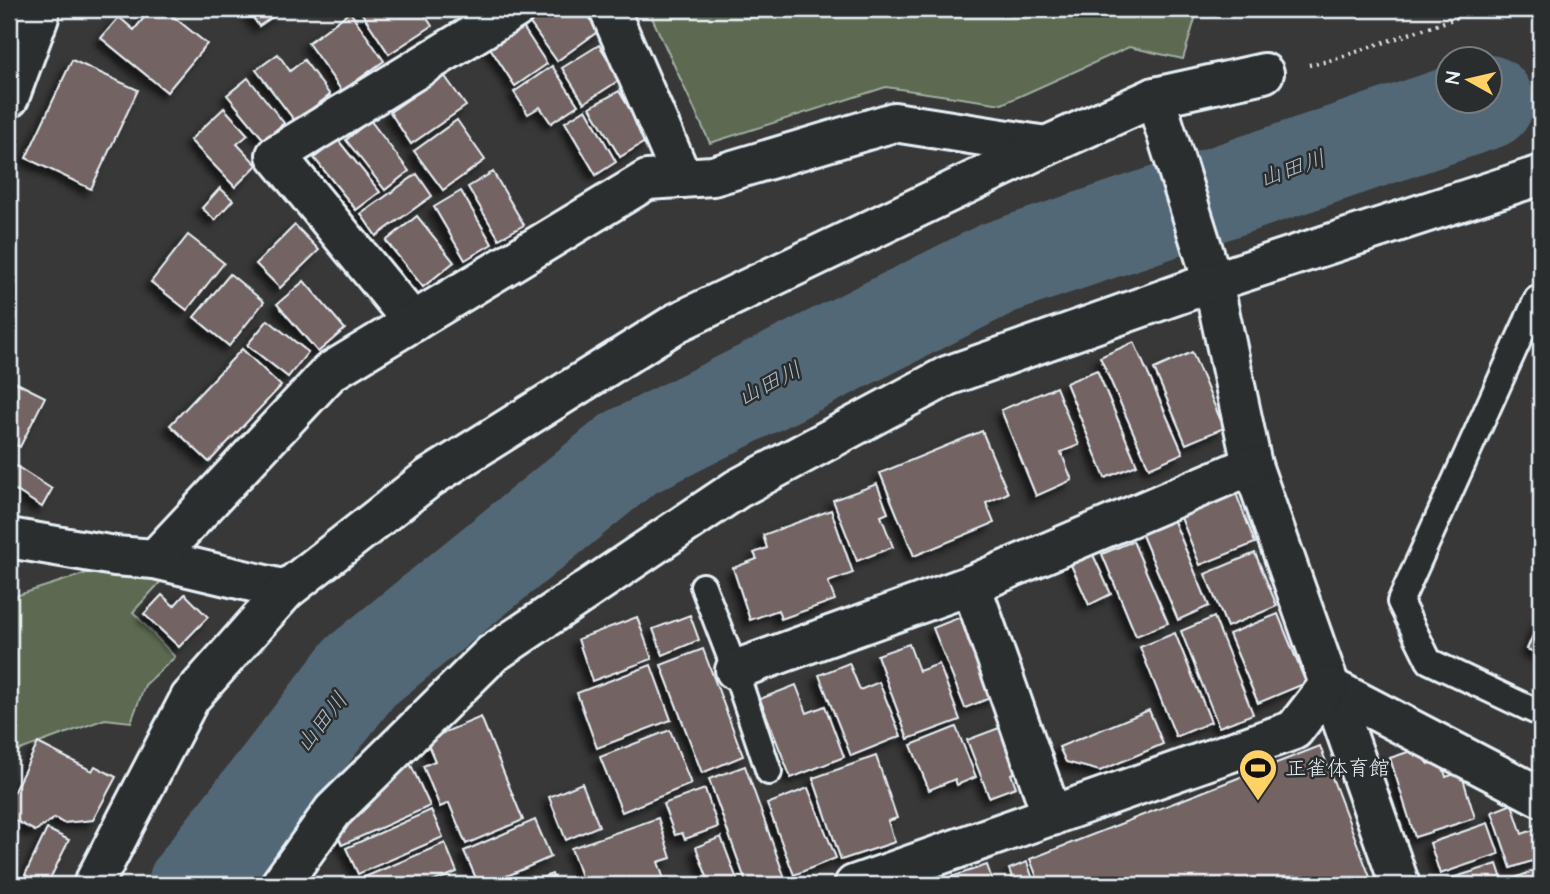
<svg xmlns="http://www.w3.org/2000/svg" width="1550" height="894" viewBox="0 0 1550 894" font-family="'Architects Daughter','Klee One',sans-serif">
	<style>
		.green { fill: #5d6a51; stroke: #a2aea4; stroke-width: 2 }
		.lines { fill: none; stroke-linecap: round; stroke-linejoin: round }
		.river { stroke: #526876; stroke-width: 94 }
		.building { fill: #736462; stroke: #e8f1f8; stroke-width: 2; filter: url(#shadow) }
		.lane-casing { stroke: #e8f1f8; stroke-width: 30 }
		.street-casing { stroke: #e8f1f8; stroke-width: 44 }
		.path { stroke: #e8f1f8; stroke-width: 4.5; stroke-dasharray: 2 5; stroke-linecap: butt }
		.lane { stroke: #2a2d2e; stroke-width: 24 }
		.street { stroke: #2a2d2e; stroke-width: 38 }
		.labels { text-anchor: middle; stroke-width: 5; stroke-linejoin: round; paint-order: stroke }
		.poi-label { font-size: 21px; fill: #e8f1f8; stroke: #2a2d2e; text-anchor: start }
		.water-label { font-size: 23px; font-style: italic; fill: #acbac4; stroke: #2a2d2e }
	</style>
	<defs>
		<filter id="shadow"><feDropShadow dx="-6" dy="6" stdDeviation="3.5" flood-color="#0009"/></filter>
	</defs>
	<rect width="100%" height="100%" fill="#393838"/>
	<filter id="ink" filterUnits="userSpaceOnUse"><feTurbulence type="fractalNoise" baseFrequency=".0143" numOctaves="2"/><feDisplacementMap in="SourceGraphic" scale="14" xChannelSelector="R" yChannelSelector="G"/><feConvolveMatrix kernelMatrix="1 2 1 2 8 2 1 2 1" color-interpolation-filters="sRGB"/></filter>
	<g filter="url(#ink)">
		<g class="green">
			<path d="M648 9H1198L1183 59 1129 47 1002 104 886 87 710 143Z"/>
			<path d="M87 573 163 579 133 612 175 657 145 685 131 722 105 719 9 754V598Z"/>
		</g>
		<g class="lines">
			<path class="river" d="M195 885 360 672 628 454 998 268 1487 102"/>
		</g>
		<g class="building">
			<path d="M151 9H164L207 44 167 92 101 38 119 17 134 30Z"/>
			<path d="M247 9H284L259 26Z"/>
			<path d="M359 9H421L432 26 389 54Z"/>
			<path d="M543 9H585L600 30 557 61 527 19Z"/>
			<path d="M350 12 384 61 342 91 308 43Z"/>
			<path d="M517 18 547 64 515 86 485 40Z"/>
			<path d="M599 45 621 79 584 103 562 68Z"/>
			<path d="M278 54 290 71 304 60 330 95 295 121 256 70Z"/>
			<path d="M72 60 138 90 91 189 26 158Z"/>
			<path d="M552 66 578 105 551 123 540 107 528 114 514 92Z"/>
			<path d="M444 75 466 106 411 144 390 112Z"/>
			<path d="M248 78 284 123 264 140 227 95Z"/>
			<path d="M619 91 648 140 620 157 590 107Z"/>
			<path d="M224 108 248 135 237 144 257 165 235 187 190 140Z"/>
			<path d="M586 109 616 162 596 175 565 122Z"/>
			<path d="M370 120 409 171 385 190 346 140Z"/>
			<path d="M457 120 485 160 443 190 414 151Z"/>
			<path d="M338 140 380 192 356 210 314 158Z"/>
			<path d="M493 172 524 225 499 239 468 187Z"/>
			<path d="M417 174 432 196 376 236 361 214Z"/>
			<path d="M220 188 233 200 215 220 202 208Z"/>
			<path d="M461 191 492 244 465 260 434 207Z"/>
			<path d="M417 216 454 262 423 287 386 241Z"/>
			<path d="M295 225 319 250 280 288 256 264Z"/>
			<path d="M188 235 224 263 187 310 151 282Z"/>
			<path d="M230 274 264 302 229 346 194 317Z"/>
			<path d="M304 281 345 329 318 352 277 304Z"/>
			<path d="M268 320 308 352 288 377 247 345Z"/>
			<path d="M1134 342 1183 453 1149 468 1100 357Z"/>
			<path d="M242 349 281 386 209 462 170 425Z"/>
			<path d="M1192 352 1224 428 1186 444 1154 369Z"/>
			<path d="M1097 370 1137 465 1105 478 1066 383Z"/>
			<path d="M9 379 45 397 20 447 9 442Z"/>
			<path d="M1056 387 1079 445 1061 452 1072 480 1036 496 1001 410Z"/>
			<path d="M982 431 1008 493 986 503 994 523 914 556 880 473Z"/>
			<path d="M10 462 52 489 42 507 9 486Z"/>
			<path d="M877 484 888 513 881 516 893 547 857 561 833 500Z"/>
			<path d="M1234 488 1255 543 1200 565 1178 510Z"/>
			<path d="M831 510 853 573 828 582 835 600 781 619 778 610 750 620 733 568 757 559 754 553 767 548 763 535Z"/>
			<path d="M1171 514 1209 606 1178 620 1139 528Z"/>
			<path d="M1133 541 1168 623 1136 636 1102 554Z"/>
			<path d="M1089 546 1111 594 1089 605 1067 556Z"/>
			<path d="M1255 553 1277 606 1227 627 1205 574Z"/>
			<path d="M185 594 208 617 179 647 144 614 162 595 174 606Z"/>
			<path d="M1278 614 1306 683 1258 703 1229 634Z"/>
			<path d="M690 615 699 640 663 655 653 629Z"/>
			<path d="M963 616 995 696 965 708 933 628Z"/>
			<path d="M1541 616V655L1527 649Z"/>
			<path d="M637 617 652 659 592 681 578 639Z"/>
			<path d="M1214 617 1253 714 1219 727 1181 631Z"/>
			<path d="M1175 633 1211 722 1176 737 1140 647Z"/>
			<path d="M909 644 919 671 939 664 960 720 908 739 877 655Z"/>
			<path d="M703 649 743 756 702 773 661 665Z"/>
			<path d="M849 663 860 690 879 682 901 736 851 756 819 675Z"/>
			<path d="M651 665 671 720 597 748 577 693Z"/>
			<path d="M796 685 807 713 825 706 844 757 791 778 760 699Z"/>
			<path d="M1149 710 1163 744 1100 771 1066 762 1059 747Z"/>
			<path d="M481 717 523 820 466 844 449 803 440 807 423 766 435 761 426 740Z"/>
			<path d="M1007 725 1024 769 1011 774 1016 787 989 797 967 740Z"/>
			<path d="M956 727 976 777 957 785 955 779 929 790 911 745Z"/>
			<path d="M670 730 691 784 622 812 600 757Z"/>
			<path d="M38 743 92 771 95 766 116 777 93 820 63 823 55 818 35 831 9 817V801Z"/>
			<path d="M1320 746 1373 885H1040L1030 859Z"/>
			<path d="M1414 750 1416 756 1425 753 1428 764 1441 760 1446 777 1461 772 1475 818 1415 837 1390 758Z"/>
			<path d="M876 756 897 818 888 821 895 842 841 860 813 778Z"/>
			<path d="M410 763 430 806 342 845 335 829 385 775Z"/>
			<path d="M745 766 787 884 783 885H747L709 779Z"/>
			<path d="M582 783 599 826 566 840 549 797Z"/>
			<path d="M808 788 836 858 794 875 767 804Z"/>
			<path d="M705 789 718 827 685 839 682 833 675 835 663 804Z"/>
			<path d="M1512 804 1522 834 1536 829 1541 843V858L1511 868 1492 812Z"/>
			<path d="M431 810 443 837 358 874 346 848Z"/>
			<path d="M658 818 671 858 658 862 666 885H584L571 848Z"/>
			<path d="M535 820 551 857 486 885H479L464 851Z"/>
			<path d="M1488 823 1499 854 1440 874 1430 843Z"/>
			<path d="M47 829 69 840 47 885H45L25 875Z"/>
			<path d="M721 837 739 885H710L696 847Z"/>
			<path d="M445 843 457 872 425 885H363L360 879Z"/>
			<path d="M1027 862 1035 885H1015L1009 869Z"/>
			<path d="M1497 864 1504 885H1436V883Z"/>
			<path d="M987 865 994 885H951L948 878Z"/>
			<path d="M1541 868V885H1514L1512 879Z"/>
			<path d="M552 874 556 885H522Z"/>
		</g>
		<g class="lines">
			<defs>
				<g id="lane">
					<path d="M1541 298 1537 299 1400 602 1429 661 1541 714"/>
					<path d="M703 586 735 670 769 772"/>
				</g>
				<g id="street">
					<path d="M609 9 682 178"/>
					<path d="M1155 97 1213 282 1252 465 1400 885"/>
					<path d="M9 98 39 17 38 9"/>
					<path d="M413 322 276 155 515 9"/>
					<path d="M9 538 115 556 155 559 286 590"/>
					<path d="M155 559 330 372 647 180 713 176 894 122 1046 146"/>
					<path d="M735 670 971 585"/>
					<path d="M1328 686 1541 797"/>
					<path d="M1052 816 971 585 1252 465"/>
					<path d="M93 885 190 698 286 590 429 478 678 322 1046 146 1155 97 1264 73"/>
					<path d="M280 885 333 811 492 654 737 489 947 376 1213 282 1541 175"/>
					<path d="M854 885 1294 730 1328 686"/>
				</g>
			</defs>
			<use href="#lane" class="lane-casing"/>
			<use href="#street" class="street-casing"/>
			<path class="path" d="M1309 65 1329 61 1482 9"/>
			<use href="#lane" class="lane"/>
			<use href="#street" class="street"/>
		</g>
	</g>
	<defs>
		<symbol id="stadium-pin" viewBox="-11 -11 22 30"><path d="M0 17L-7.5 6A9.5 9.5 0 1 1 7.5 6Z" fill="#ffd166" stroke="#2a2d2e"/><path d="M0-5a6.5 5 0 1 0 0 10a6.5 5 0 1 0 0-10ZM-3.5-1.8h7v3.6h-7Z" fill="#111"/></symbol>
	</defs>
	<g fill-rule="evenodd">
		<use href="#stadium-pin" x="1236" y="746" width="44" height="60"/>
	</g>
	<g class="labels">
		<g class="poi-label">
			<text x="1285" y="775">正雀体育館</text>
		</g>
		<g class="water-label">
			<text transform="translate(1292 168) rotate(-19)" y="8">山田川</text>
			<text transform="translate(769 383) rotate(-27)" y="8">山田川</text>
			<text transform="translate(321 722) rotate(-52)" y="8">山田川</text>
		</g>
	</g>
	<rect width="1550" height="894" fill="none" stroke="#2a2d2e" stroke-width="35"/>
	<rect x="18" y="18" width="1515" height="859" fill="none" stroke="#e8f1f8" stroke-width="2.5" filter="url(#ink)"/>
	<g transform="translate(1469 80) rotate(278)"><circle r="33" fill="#2a2d2e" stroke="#767b7f" stroke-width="2"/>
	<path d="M0-5L12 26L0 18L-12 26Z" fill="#ffd166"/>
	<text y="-10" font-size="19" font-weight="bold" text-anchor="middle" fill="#e8f1f8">N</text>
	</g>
</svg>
